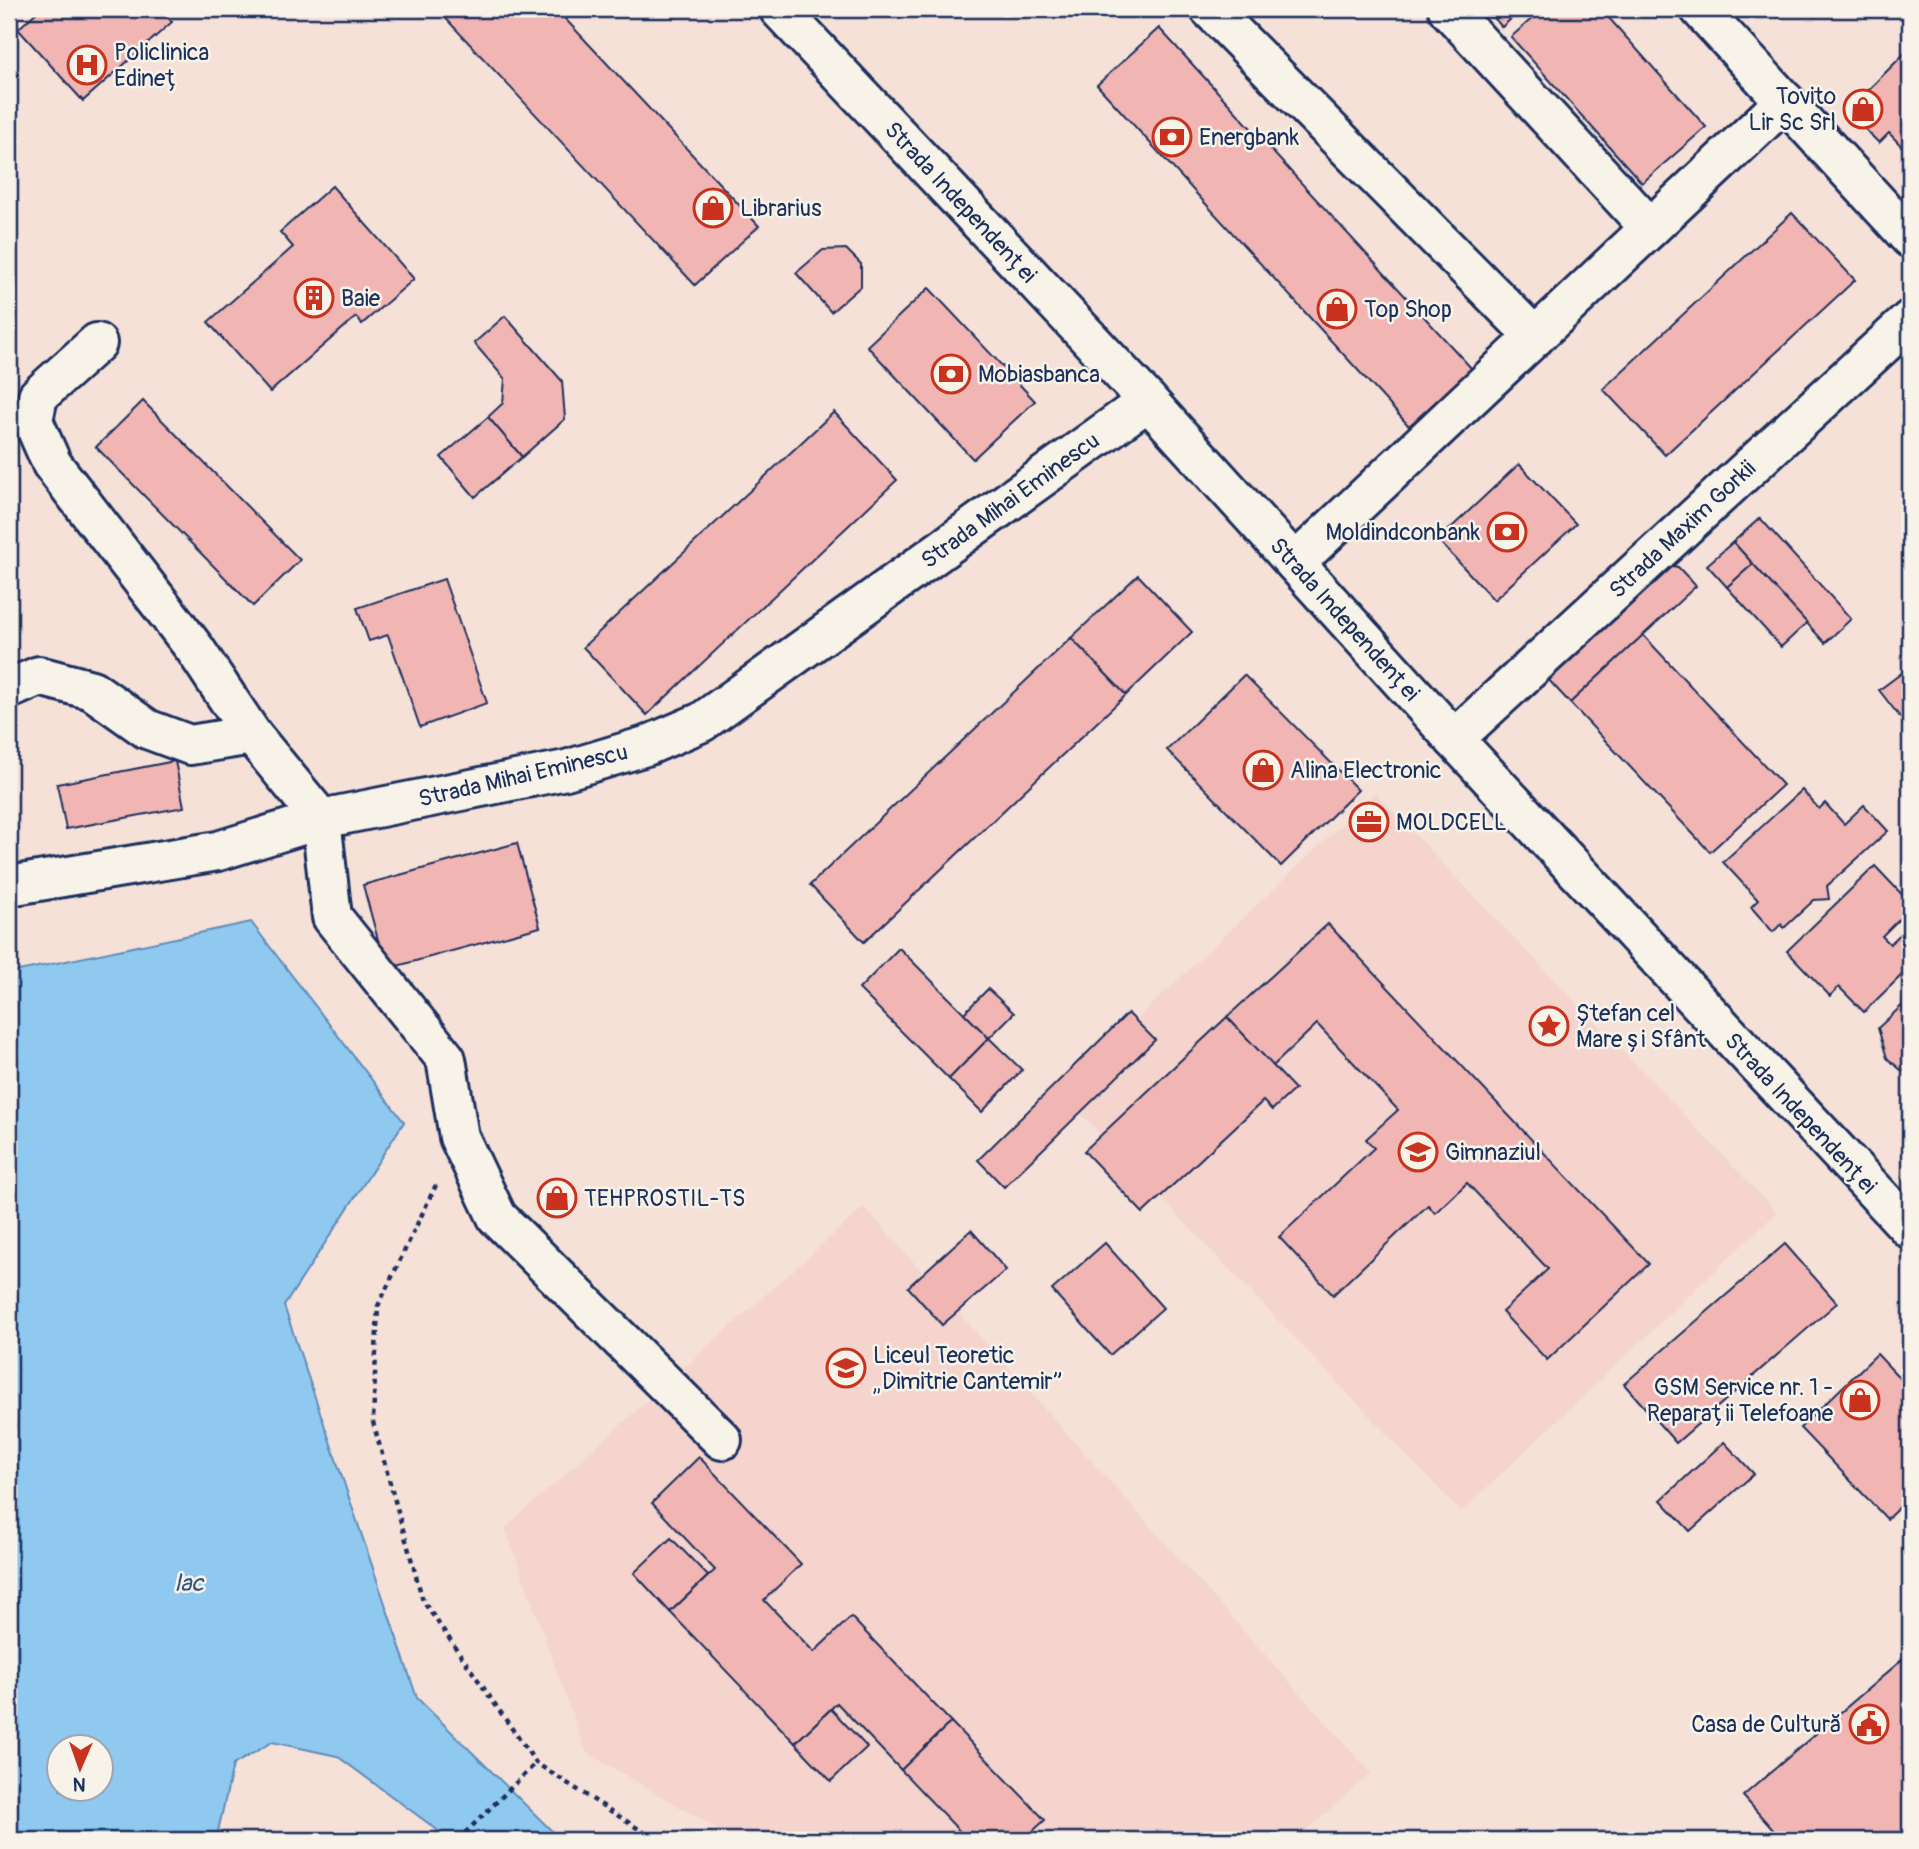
<svg xmlns="http://www.w3.org/2000/svg" width="1919" height="1849" viewBox="0 0 1919 1849" font-family="Pangolin,sans-serif">
	<style>
		.built { fill: #f4d4cd }
		.water { fill: #8fc9ef; stroke: #618bb5; stroke-width: 2; fill-rule: evenodd }
		.building { fill: #f1b6b3; stroke: #1b2f5e; stroke-width: 2 }
		.lines { fill: none; stroke-linecap: round; stroke-linejoin: round }
		.minor-casing { stroke: #1b2f5e; stroke-width: 44 }
		.major-casing { stroke: #1b2f5e; stroke-width: 44 }
		.path { stroke: #1b2f5e; stroke-width: 4.5; stroke-dasharray: 5 5; stroke-linecap: butt }
		.minor { stroke: #f7f3e8; stroke-width: 38 }
		.major { stroke: #f7f3e8; stroke-width: 38 }
		.labels { text-anchor: middle; stroke-width: 5; stroke-linejoin: round; paint-order: stroke }
		.poi-label { font-size: 23px; fill: #1b2f5e; stroke: #f7f3e8; text-anchor: start }
		.street-label { font-size: 23px; fill: #1b2f5e; stroke: #f7f3e8 }
		.water-label { font-size: 24px; font-style: italic; fill: #385682; stroke: #f7f3e8 }
	</style>
	<rect width="100%" height="100%" fill="#f5e1d8"/>
	<filter id="ink" filterUnits="userSpaceOnUse"><feTurbulence type="fractalNoise" baseFrequency=".0143" numOctaves="2"/><feDisplacementMap in="SourceGraphic" scale="14" xChannelSelector="R" yChannelSelector="G"/><feConvolveMatrix kernelMatrix="1 2 1 2 8 2 1 2 1" color-interpolation-filters="sRGB"/></filter>
	<g filter="url(#ink)">
		<g class="built">
			<path d="M1375 793 1777 1212 1461 1512 1060 1092Z"/>
			<path d="M864 1207 1371 1773 1295 1840H736L586 1752 505 1528Z"/>
		</g>
		<path class="water" d="M251 922 404 1122 284 1306 417 1698 561 1840H447L436 1829 337 1756 272 1742 233 1765 216 1840H11L9 1834V973ZM60 1748H102V1790H60Z"/>
		<g class="building">
			<path d="M40 9H161L172 22 83 101 18 29Z"/>
			<path d="M437 9H556L759 226 695 285Z"/>
			<path d="M1486 9H1522L1502 27Z"/>
			<path d="M1543 9H1601L1706 127 1642 183 1511 37Z"/>
			<path d="M1159 28 1472 369 1409 426 1097 85Z"/>
			<path d="M1910 48V155L1889 133 1879 143 1847 111Z"/>
			<path d="M332 186 414 279 362 324 356 317 270 392 208 322 293 247 280 232Z"/>
			<path d="M1792 213 1855 280 1665 455 1603 389Z"/>
			<path d="M846 249 861 264V286L831 312 796 273 823 250Z"/>
			<path d="M929 288 1035 401 973 459 867 346Z"/>
			<path d="M505 316 562 381 565 419 522 457 488 417 503 403 505 379 474 343Z"/>
			<path d="M143 401 300 560 253 606 96 447Z"/>
			<path d="M834 412 897 480 647 715 583 647Z"/>
			<path d="M488 417 522 457 475 497 441 457Z"/>
			<path d="M1519 464 1576 524 1494 600 1438 540Z"/>
			<path d="M1760 518 1851 619 1825 643 1733 542Z"/>
			<path d="M1733 542 1753 564 1727 587 1707 565Z"/>
			<path d="M1753 564 1807 623 1781 647 1727 587Z"/>
			<path d="M1667 565 1678 567 1696 586 1570 703 1546 677Z"/>
			<path d="M1138 575 1192 632 1126 695 1071 638Z"/>
			<path d="M444 579 487 703 420 727 388 635 369 641 357 608Z"/>
			<path d="M1643 635 1783 785 1710 852 1570 703Z"/>
			<path d="M1071 638 1126 695 864 942 810 885Z"/>
			<path d="M1910 667V730L1879 690Z"/>
			<path d="M1244 675 1358 790 1281 866 1167 750Z"/>
			<path d="M175 761 184 807 66 829 57 784Z"/>
			<path d="M1802 790 1819 809 1825 803 1844 824 1864 805 1888 831 1827 886 1829 899 1814 900 1784 928 1781 924 1773 932 1751 907 1758 900 1723 862Z"/>
			<path d="M517 843 540 927 386 969 363 885Z"/>
			<path d="M1875 866 1910 903V908L1882 936 1890 944 1906 929 1910 934V967L1864 1012 1839 987 1830 996 1787 951Z"/>
			<path d="M1328 924 1649 1264 1547 1360 1502 1312 1548 1269 1467 1183 1435 1213 1428 1205 1333 1295 1279 1237 1374 1148 1366 1139 1398 1110 1317 1024 1273 1066 1227 1017Z"/>
			<path d="M899 948 989 1038 949 1079 859 989Z"/>
			<path d="M988 989 1014 1013 989 1038 964 1013Z"/>
			<path d="M1910 998V1072L1901 1070 1887 1058 1878 1028Z"/>
			<path d="M1128 1013 1155 1040 1004 1187 978 1160Z"/>
			<path d="M1227 1017 1295 1089 1272 1110 1263 1101 1143 1213 1084 1151Z"/>
			<path d="M989 1038 1022 1070 982 1112 949 1079Z"/>
			<path d="M971 1230 1006 1270 942 1325 908 1287Z"/>
			<path d="M1105 1243 1163 1308 1110 1355 1052 1290Z"/>
			<path d="M1785 1244 1837 1303 1676 1443 1624 1384Z"/>
			<path d="M1877 1354 1910 1389V1497L1887 1519 1800 1428Z"/>
			<path d="M1724 1442 1754 1474 1690 1531 1661 1500Z"/>
			<path d="M699 1457 801 1564 764 1600 814 1652 851 1617 951 1722 901 1770 837 1703 795 1743 670 1612 715 1570 652 1503Z"/>
			<path d="M671 1538 708 1576 670 1612 634 1573Z"/>
			<path d="M1910 1653V1840H1782L1743 1796Z"/>
			<path d="M831 1709 867 1747 831 1781 795 1743Z"/>
			<path d="M951 1722 1045 1820 1023 1840H968L901 1770Z"/>
		</g>
		<g class="lines">
			<defs>
				<g id="minor">
					<path d="M1210 9 1535 337"/>
					<path d="M1448 9 1650 228"/>
					<path d="M1700 9 1910 238"/>
					<path d="M97 343 38 396 33 421 52 464 195 649 252 735 321 819 332 917 446 1059 459 1137 497 1217 722 1440"/>
					<path d="M1295 563 1785 101"/>
					<path d="M9 689 39 676 92 690 147 729 190 745 252 735"/>
					<path d="M1454 739 1910 320"/>
					<path d="M9 886 218 851 321 819 566 770 646 746 702 722 1148 401"/>
				</g>
				<path id="major" d="M779 9 1148 401 1454 739 1910 1229"/>
			</defs>
			<use href="#minor" class="minor-casing"/>
			<use href="#major" class="major-casing"/>
			<g class="path">
				<path d="M436 1185 378 1306 373 1422 423 1601 536 1763 656 1840"/>
				<path d="M458 1840 536 1763"/>
			</g>
			<use href="#minor" class="minor"/>
			<use href="#major" class="major"/>
		</g>
	</g>
	<defs>
		<symbol id="hospital-ring" viewBox="-11 -11 22 22"><circle r="9.5" fill="#f7f3e8" stroke="#c8321e" stroke-width="1.5"/><path d="M-5-5h3v3.5h4V-5h3V5h-3V1.5h-4V5h-3Z" fill="#c8321e"/></symbol>
		<symbol id="shop-ring" viewBox="-11 -11 22 22"><circle r="9.5" fill="#f7f3e8" stroke="#c8321e" stroke-width="1.5"/><path d="M-5-2.5h2.3a2.7 3.5 0 0 1 5.4 0H5L5.5 6h-11ZM-1.5-2.5h3a1.5 2.3 0 0 0-3 0Z" fill="#c8321e"/></symbol>
		<symbol id="bank-ring" viewBox="-11 -11 22 22"><circle r="9.5" fill="#f7f3e8" stroke="#c8321e" stroke-width="1.5"/><path d="M-6-4H6V4H-6ZM0-2.3a2.3 2.3 0 1 0 0 4.6a2.3 2.3 0 1 0 0-4.6Z" fill="#c8321e"/></symbol>
		<symbol id="building-ring" viewBox="-11 -11 22 22"><circle r="9.5" fill="#f7f3e8" stroke="#c8321e" stroke-width="1.5"/><path d="M-4-6H4V6H1V3H-1V6H-4ZM-2.5-4.3h1.7v1.8h-1.7ZM.8-4.3h1.7v1.8H.8ZM-2.5-1h1.7V.8h-1.7ZM.8-1h1.7V.8H.8Z" fill="#c8321e"/></symbol>
		<symbol id="office-ring" viewBox="-11 -11 22 22"><circle r="9.5" fill="#f7f3e8" stroke="#c8321e" stroke-width="1.5"/><path d="M-6-3h4V-5.5h4V-3h4V5H-6ZM-1-4.5V-3h2v-1.5ZM-6 0V1H6V0Z" fill="#c8321e"/></symbol>
		<symbol id="sight-ring" viewBox="-11 -11 22 22"><circle r="9.5" fill="#f7f3e8" stroke="#c8321e" stroke-width="1.5"/><path d="M0-6L1.8-2.2L6-1.7L2.9 1.2L3.7 5.4L0 3.3L-3.7 5.4L-2.9 1.2L-6-1.7L-1.8-2.2Z" fill="#c8321e"/></symbol>
		<symbol id="school-ring" viewBox="-11 -11 22 22"><circle r="9.5" fill="#f7f3e8" stroke="#c8321e" stroke-width="1.5"/><path d="M0-5L7-2L0 1L-7-2ZM-4 1L0 2.5L4 1V4Q0 6-4 4Z" fill="#c8321e"/></symbol>
		<symbol id="civic-ring" viewBox="-11 -11 22 22"><circle r="9.5" fill="#f7f3e8" stroke="#c8321e" stroke-width="1.5"/><path d="M-.6-6.5H3V-4.5H.6V-3L4-1V1h2V6H-6V1h2V-1L-.6-3ZM-1.2 2.5V6h2.4V2.5Z" fill="#c8321e"/></symbol>
	</defs>
	<g fill-rule="evenodd">
		<use href="#hospital-ring" x="65" y="43" width="44" height="44"/>
		<use href="#shop-ring" x="1841" y="87" width="44" height="44"/>
		<use href="#bank-ring" x="1150" y="115" width="44" height="44"/>
		<use href="#shop-ring" x="691" y="186" width="44" height="44"/>
		<use href="#building-ring" x="292" y="276" width="44" height="44"/>
		<use href="#shop-ring" x="1315" y="287" width="44" height="44"/>
		<use href="#bank-ring" x="929" y="352" width="44" height="44"/>
		<use href="#bank-ring" x="1485" y="510" width="44" height="44"/>
		<use href="#shop-ring" x="1241" y="748" width="44" height="44"/>
		<use href="#office-ring" x="1347" y="800" width="44" height="44"/>
		<use href="#sight-ring" x="1527" y="1004" width="44" height="44"/>
		<use href="#school-ring" x="1396" y="1130" width="44" height="44"/>
		<use href="#shop-ring" x="535" y="1176" width="44" height="44"/>
		<use href="#school-ring" x="824" y="1346" width="44" height="44"/>
		<use href="#shop-ring" x="1838" y="1378" width="44" height="44"/>
		<use href="#civic-ring" x="1847" y="1702" width="44" height="44"/>
	</g>
	<g class="labels">
		<g class="poi-label">
			<text x="114" y="60">Policlinica<tspan x="114" dy="26">Edineț</tspan></text>
			<text x="1836" y="104" text-anchor="end">Tovito<tspan x="1836" dy="26">Lir Sc Srl</tspan></text>
			<text x="1199" y="145">Energbank</text>
			<text x="740" y="216">Librarius</text>
			<text x="341" y="306">Baie</text>
			<text x="1364" y="317">Top Shop</text>
			<text x="978" y="382">Mobiasbanca</text>
			<text x="1480" y="540" text-anchor="end">Moldindconbank</text>
			<text x="1290" y="778">Alina Electronic</text>
			<text x="1396" y="830">MOLDCELL</text>
			<text x="1576" y="1021">Ștefan cel<tspan x="1576" dy="26">Mare și Sfânt</tspan></text>
			<text x="1445" y="1160">Gimnaziul</text>
			<text x="584" y="1206">TEHPROSTIL-TS</text>
			<text x="873" y="1363">Liceul Teoretic<tspan x="873" dy="26">„Dimitrie Cantemir”</tspan></text>
			<text x="1833" y="1395" text-anchor="end">GSM Service nr. 1 -<tspan x="1833" dy="26">Reparații Telefoane</tspan></text>
			<text x="1842" y="1732" text-anchor="end">Casa de Cultură</text>
		</g>
		<g class="street-label">
			<text transform="translate(961 202) rotate(47)" y="8">Strada Independenței</text>
			<text transform="translate(1010 500) rotate(-36)" y="8">Strada Mihai Eminescu</text>
			<text transform="translate(1682 529) rotate(-43)" y="8">Strada Maxim Gorkii</text>
			<text transform="translate(1345 619) rotate(48)" y="8">Strada Independenței</text>
			<text transform="translate(523 775) rotate(-13)" y="8">Strada Mihai Eminescu</text>
			<text transform="translate(1801 1113) rotate(47)" y="8">Strada Independenței</text>
		</g>
		<g class="water-label">
			<text x="189" y="1591">lac</text>
		</g>
	</g>
	<rect width="1919" height="1849" fill="none" stroke="#f7f3e8" stroke-width="35"/>
	<rect x="18" y="18" width="1884" height="1814" fill="none" stroke="#1b2f5e" stroke-width="2.5" filter="url(#ink)"/>
	<g transform="translate(80 1768) rotate(182)"><circle r="33" fill="#f7f3e8" stroke="#9fa5b1" stroke-width="2"/>
	<path d="M0-5L12 26L0 18L-12 26Z" fill="#c8321e"/>
	<text y="-10" font-size="19" font-weight="bold" text-anchor="middle" fill="#1b2f5e">N</text>
	</g>
</svg>
